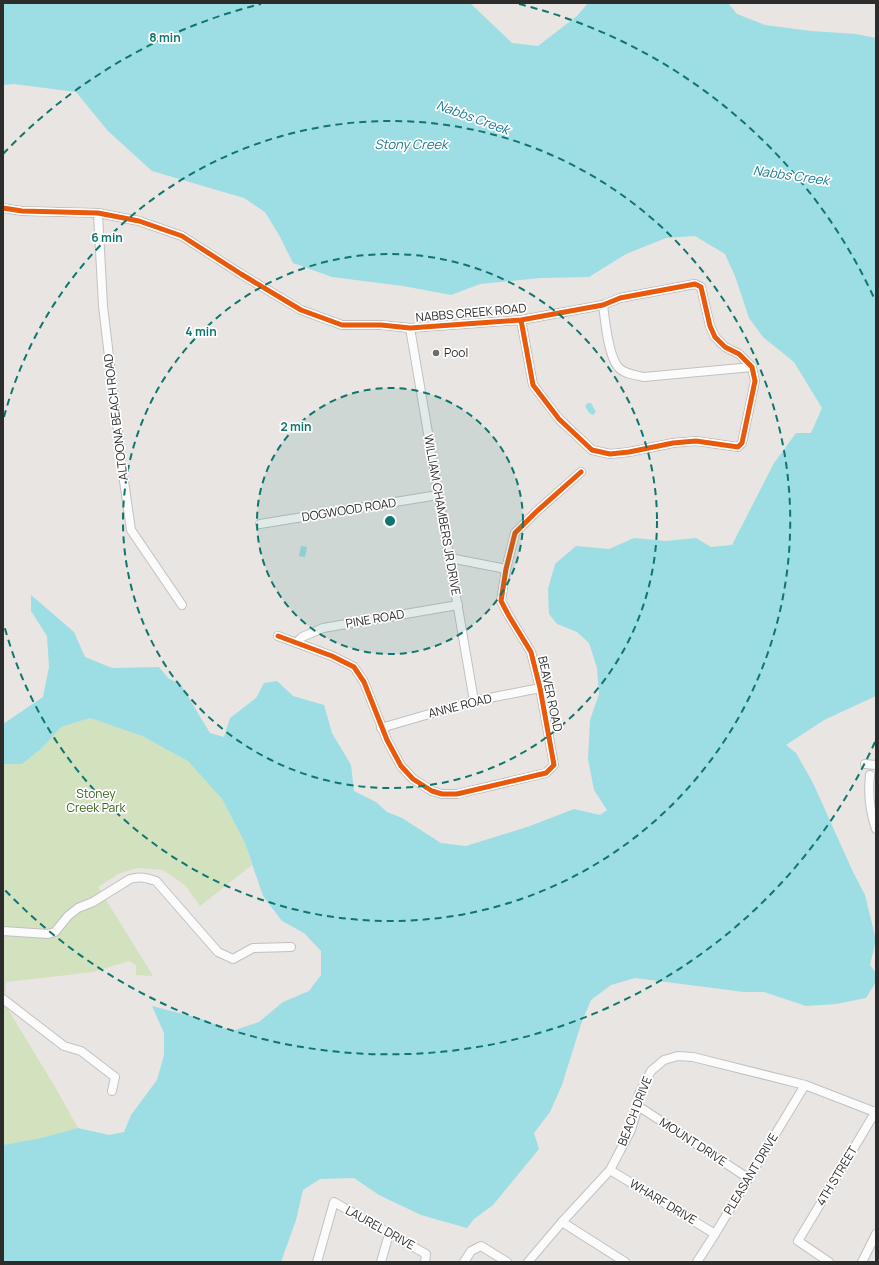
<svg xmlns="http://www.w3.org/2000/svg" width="879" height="1265" viewBox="0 0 879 1265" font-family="Manrope,sans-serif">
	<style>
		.green { fill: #d2e1be }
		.water { fill: #9ddde4 }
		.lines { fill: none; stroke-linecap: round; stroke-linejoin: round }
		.minor-casing { stroke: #c2c1c1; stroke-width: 10 }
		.minor { stroke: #fcfbfb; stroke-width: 8 }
		.cycleway-casing { stroke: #fff; stroke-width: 8 }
		.cycleway { stroke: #e8590c; stroke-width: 5 }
		.ring { fill: none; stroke: #0f766e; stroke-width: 2; stroke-dasharray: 7 5 }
		.poi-dot { fill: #6e6d6c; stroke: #fff; stroke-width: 1.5 }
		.labels { text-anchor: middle; stroke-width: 3.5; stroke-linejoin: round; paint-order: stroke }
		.street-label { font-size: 12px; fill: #2c2c2c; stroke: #fff }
		.poi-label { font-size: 12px; fill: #2c2c2c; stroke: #fff; text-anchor: start }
		.park-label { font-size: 12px; fill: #3a6321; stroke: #fff }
		.water-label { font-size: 13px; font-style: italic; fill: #197c92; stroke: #fff }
		.centre { fill: #0f766e; stroke: #fff; stroke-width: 2 }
		.ring-label { font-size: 12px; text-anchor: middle; font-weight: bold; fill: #0f766e; stroke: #fff; stroke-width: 3.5; stroke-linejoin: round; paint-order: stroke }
	</style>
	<rect width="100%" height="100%" fill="#e9e5e2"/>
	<g class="green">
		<path d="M90 718 142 736 188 761 222 799 245 843 252 865 200 906 185 885 163 870 137 868 118 874 98 887 153 976 136 975V965L129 961 93 972 6 982 5 996H3V764H22L41 749 61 727Z"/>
		<path d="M3 1001 55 1087 78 1128 41 1138 3 1145Z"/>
	</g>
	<g class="water">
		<path d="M3 3H470L512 43 538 46 577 16 588 3H728L737 14 765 25 811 31 856 34 876 38V696L824 720 786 745 796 753 813 783 853 872 865 895 876 940 870 965 876 973V982L866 998 836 1004 806 1006 764 992H744L635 978 611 985 591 1000 581 1024 562 1085 550 1112 534 1133 539 1149 493 1205 474 1219 467 1228 421 1215 379 1195 354 1178 320 1179 303 1190 296 1220 281 1262H3V1145L41 1138 78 1128 109 1135 124 1132 131 1115 157 1080 164 1055V1033L152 1006 202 1019 232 1031 259 1022 283 1002 309 991 321 975V951L304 933 282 921 263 896 245 843 222 799 188 761 142 736 90 718 61 727 41 749 22 764H3V724L43 697 49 667 47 636 31 611V595L74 632 85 657 112 668 159 667 168 678 181 685 210 733 224 737 230 718 256 698 264 683 277 681 293 696 324 705 332 733 351 765 354 791 376 802 387 812 402 818 441 843 466 846 530 826 574 809 600 815 607 810 594 790 588 759 590 720 599 694 597 668 589 643 577 632 557 624 549 614 548 589 555 564 576 546 609 549 634 538 666 541 696 538 711 547 732 545 774 463 796 433H811L822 408 794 362 763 337 749 318 735 276 725 254 695 236 666 238 626 254 589 277 541 278 480 284 451 295 403 286 332 277 293 263 279 235 265 212 244 198 152 171 108 131 76 92 14 84 3 85Z"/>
		<path d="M588 403H591L596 412 593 415 589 413 585 406Z"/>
		<path d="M301 546 307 547 305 557 299 556Z"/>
	</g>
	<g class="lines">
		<defs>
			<g id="minor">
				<path d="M3 208 22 211 98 213 139 221 182 236 241 274 301 310 342 325H381L410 328 521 320 603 305 620 298 695 284 701 287 710 326 715 337 725 347 739 354 752 367 755 381 742 443 738 447 696 441 673 443 629 452 610 454 592 450 559 419 533 385 521 320"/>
				<path d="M98 213 103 306 123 474 131 530 182 605"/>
				<path d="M603 305C605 320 608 355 618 367 624 374 635 375 644 377L752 367"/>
				<path d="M410 328 474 701"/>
				<path d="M260 524 438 495"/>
				<path d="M450 558 506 569"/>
				<path d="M278 636 332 656 354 667 364 682 387 740 401 766 413 779 432 791 442 794H457L546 773 554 765 540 688 531 652 509 616 501 601 506 569 515 533 536 512 581 472"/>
				<path d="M296 643 302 637 323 628 458 605"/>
				<path d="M381 728 474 701 540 688"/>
				<path d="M865 764 876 765"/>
				<path d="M870 775C868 793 870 812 876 829"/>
				<path d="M3 931 48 934 55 932 68 916 78 908 93 902 130 879C140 876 147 878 156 881L218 952 233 959 253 948 291 947"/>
				<path d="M3 999 64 1046 81 1051 115 1077 112 1091"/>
				<path d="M638 1106 748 1178"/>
				<path d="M610 1170 715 1234"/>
				<path d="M562 1222 625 1262"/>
				<path d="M317 1262 334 1202 426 1254 425 1262"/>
				<path d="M381 1262 389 1234"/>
				<path d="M464 1262 471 1251 481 1246 507 1262"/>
				<path d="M528 1262 562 1222 610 1170 631 1130 638 1106 639 1094 651 1071 664 1060 678 1056 693 1057 805 1085 875 1112 876 1114"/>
				<path d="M697 1262 715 1234 805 1085"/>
				<path d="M829 1262 798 1241 876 1111"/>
				<path d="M862 1262 876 1234"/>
			</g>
		</defs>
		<use href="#minor" class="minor-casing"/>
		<use href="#minor" class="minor"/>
		<defs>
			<g id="cycleway">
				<path d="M3 208 22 211 98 213 139 221 182 236 241 274 301 310 342 325H381L410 328 521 320 603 305 620 298 695 284 701 287 710 326 715 337 725 347 739 354 752 367 755 381 742 443 738 447 696 441 673 443 629 452 610 454 592 450 559 419 533 385 521 320"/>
				<path d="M278 636 332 656 354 667 364 682 387 740 401 766 413 779 432 791 442 794H457L546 773 554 765 540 688 531 652 509 616 501 601 506 569 515 533 536 512 581 472"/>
			</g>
		</defs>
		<use href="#cycleway" class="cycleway-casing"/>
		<use href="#cycleway" class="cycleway"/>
	</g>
	<circle cx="390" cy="521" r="133" fill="#0f766e" fill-opacity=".12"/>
	<g class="ring">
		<circle cx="390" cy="521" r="133"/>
		<circle cx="390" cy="521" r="267"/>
		<path d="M4 417A400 400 0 1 1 4 625"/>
		<path d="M875 742A533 533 0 0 1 3 888M3 154A533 533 0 0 1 261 4M519 4A533 533 0 0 1 875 300"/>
	</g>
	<circle class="poi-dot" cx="436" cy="353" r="4"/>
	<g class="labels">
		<g class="street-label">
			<text transform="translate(471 313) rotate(-5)" y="4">NABBS CREEK ROAD</text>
			<text transform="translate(116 417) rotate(-97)" y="4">ALTOONA BEACH ROAD</text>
			<text transform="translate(349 510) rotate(-9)" y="4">DOGWOOD ROAD</text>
			<text transform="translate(442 515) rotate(80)" y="4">WILLIAM CHAMBERS JR DRIVE</text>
			<text transform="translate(375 619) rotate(-10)" y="4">PINE ROAD</text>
			<text transform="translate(550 694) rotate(78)" y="4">BEAVER ROAD</text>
			<text transform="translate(460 706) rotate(-14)" y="4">ANNE ROAD</text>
			<text transform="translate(635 1111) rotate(-69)" y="4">BEACH DRIVE</text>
			<text transform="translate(693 1142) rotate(33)" y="4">MOUNT DRIVE</text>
			<text transform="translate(751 1174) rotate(-59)" y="4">PLEASANT DRIVE</text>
			<text transform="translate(837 1176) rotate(-59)" y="4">4TH STREET</text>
			<text transform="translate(663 1202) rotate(31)" y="4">WHARF DRIVE</text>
			<text transform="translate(380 1228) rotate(29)" y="4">LAUREL DRIVE</text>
		</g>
		<g class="poi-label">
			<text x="444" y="357">Pool</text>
		</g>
		<g class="park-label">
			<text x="96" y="798">Stoney<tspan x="96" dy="14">Creek Park</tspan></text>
		</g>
		<g class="water-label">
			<text transform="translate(473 117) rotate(20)" y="5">Nabbs Creek</text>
			<text x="411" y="149">Stony Creek</text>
			<text transform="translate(791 175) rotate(8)" y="5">Nabbs Creek</text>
		</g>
	</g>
	<circle cx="390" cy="521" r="6" class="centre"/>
	<g class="ring-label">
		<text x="165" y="42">8 min</text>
		<text x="107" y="242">6 min</text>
		<text x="201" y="336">4 min</text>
		<text x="296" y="431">2 min</text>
	</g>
	<rect width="879" height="1265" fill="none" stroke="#2c2c2c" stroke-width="8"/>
</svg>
